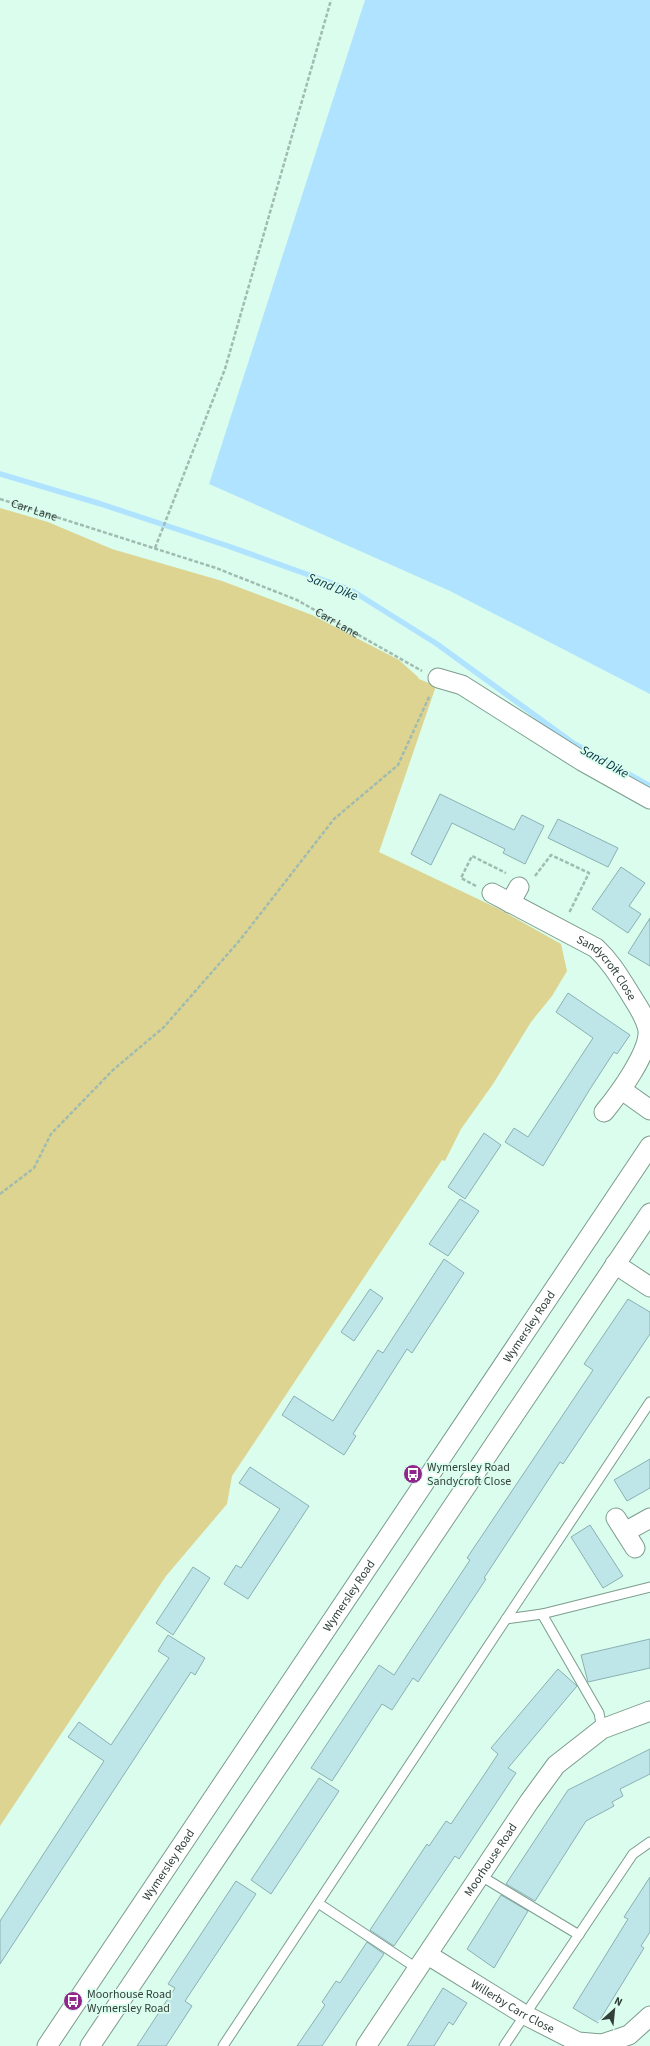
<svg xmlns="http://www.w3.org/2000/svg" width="650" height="2046" viewBox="0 0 650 2046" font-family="'Source Sans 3',sans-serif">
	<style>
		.green { fill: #ddd491 }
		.water { fill: #b0e3ff }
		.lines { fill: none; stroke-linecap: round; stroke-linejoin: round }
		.stream { stroke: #b0e3ff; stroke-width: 5.5 }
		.building { fill: #bee6e8; stroke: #8ab0b2 }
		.lane-casing { stroke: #7c9c8e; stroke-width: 11 }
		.street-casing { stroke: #7c9c8e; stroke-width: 21 }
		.path { stroke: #a0bbaf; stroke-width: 2.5; stroke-dasharray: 4 2; stroke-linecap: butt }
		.lane { stroke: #fff; stroke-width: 9 }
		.street { stroke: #fff; stroke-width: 19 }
		.labels { text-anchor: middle; stroke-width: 3.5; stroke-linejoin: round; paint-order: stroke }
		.street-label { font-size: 12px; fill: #32403a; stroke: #dafdee }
		.poi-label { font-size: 12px; fill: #32403a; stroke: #dafdee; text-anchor: start }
		.water-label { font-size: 13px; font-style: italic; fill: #032f41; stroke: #dafdee }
	</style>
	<rect width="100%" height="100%" fill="#dafdee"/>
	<path class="green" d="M0 508 48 522 112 549 222 581 312 615 399 660 418 677 419 679 436 686 379 852 499 909 561 944 567 971 552 996 531 1022 493 1084 461 1129 445 1161 442 1160 232 1476 227 1504 166 1576 0 1826Z"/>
	<path class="water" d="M365 0H650V694L450 591 209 484Z"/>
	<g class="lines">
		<path class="stream" d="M0 474 101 504 228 546 351 590 437 644 573 743 650 786"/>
	</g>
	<g class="building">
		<path d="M440 794 514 830 522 815 544 826 525 864 503 853 505 849 452 823 431 865 411 854Z"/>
		<path d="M558 819 618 848 608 867 548 838Z"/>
		<path d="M621 867 645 883 629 906 641 914 628 933 592 909Z"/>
		<path d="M650 918V966L628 953Z"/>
		<path d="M568 993 630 1035 617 1054 614 1052 590 1089 543 1166 505 1142 514 1128 528 1137 593 1038 556 1012Z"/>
		<path d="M484 1133 501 1145 465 1199 448 1187Z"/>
		<path d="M460 1199 479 1211 448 1256 429 1244Z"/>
		<path d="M444 1259 464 1273 412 1353 407 1349 353 1434 356 1436 344 1455 282 1415 294 1396 333 1421 378 1350 383 1353Z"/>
		<path d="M370 1289 383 1298 354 1341 341 1332Z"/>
		<path d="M628 1299 650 1312V1334L563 1464 560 1462 484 1578 486 1579 418 1682 413 1678 392 1710 382 1704 332 1781 311 1768 379 1665 394 1675 415 1643 470 1560 467 1558 593 1370 584 1364Z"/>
		<path d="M650 1459V1488L627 1501 614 1480Z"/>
		<path d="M250 1467 309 1506 248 1599 224 1584 236 1565 241 1568 280 1509 239 1483Z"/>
		<path d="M590 1525 623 1576 603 1588 571 1537Z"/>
		<path d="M193 1567 210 1578 173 1635 156 1623Z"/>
		<path d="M168 1635 205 1658 195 1675 191 1672 0 1964V1921L104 1761 68 1737 79 1722 111 1745 169 1658 158 1651Z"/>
		<path d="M650 1639V1668L588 1682 581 1655Z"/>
		<path d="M558 1669 577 1686 508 1768 516 1773 459 1859 455 1856 394 1946 370 1930 427 1844 429 1846 446 1821 451 1824 480 1781 498 1754 491 1748Z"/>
		<path d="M650 1749V1774L620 1789 623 1796 612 1802 614 1806 586 1821 535 1901 506 1884 568 1790Z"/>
		<path d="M319 1778 339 1791 271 1894 251 1880Z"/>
		<path d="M650 1877V1932L641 1946 644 1948 598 2023 573 2008 628 1919 624 1917Z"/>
		<path d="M236 1881 256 1894 185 2001 192 2006 166 2046H137L175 1988 168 1984Z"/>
		<path d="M501 1895 528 1911 494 1968 467 1949Z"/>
		<path d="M367 1942 384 1954 336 2025 322 2046H297L325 2005 322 2002 336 1981 340 1983Z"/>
		<path d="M443 1988 467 2003 453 2025 449 2022 434 2046H407Z"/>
	</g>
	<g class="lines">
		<defs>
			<g id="lane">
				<path d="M542 1614 599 1713 602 1729"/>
				<path d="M506 1619 542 1614 650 1587"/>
				<path d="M481 1876 579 1935"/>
				<path d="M318 1903 418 1969"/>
				<path d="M223 2046 650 1402"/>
				<path d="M504 2046 633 1854 650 1842"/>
			</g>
			<g id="street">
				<path d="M438 678 462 685 582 761 650 799"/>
				<path id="s2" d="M492 893 596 948C610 961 619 976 629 992 636 1004 645 1015 648 1030 650 1052 618 1095 604 1112"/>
				<path d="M510 903 519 887"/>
				<path d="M622 1090 650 1110"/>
				<path d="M615 1264 650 1287"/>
				<path d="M616 1518 635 1548"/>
				<path d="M625 1532 650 1518"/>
				<path id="s3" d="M428 1955 525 2015 578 2042 602 2044 629 2035 650 2016"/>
				<path id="s4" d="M47 2046 650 1146"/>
				<path d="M90 2046 650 1213"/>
				<path id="s5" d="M366 2046 529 1802 556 1765 602 1729 650 1711"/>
			</g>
		</defs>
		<use href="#lane" class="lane-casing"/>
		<use href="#street" class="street-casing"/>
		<g class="path">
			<path id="s1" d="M0 499 216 568 297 600 422 671"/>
			<path d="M155 548 225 369 331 0"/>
			<path d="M535 876 551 855 589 873 569 913"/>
			<path d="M476 886 461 878 472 856 506 873"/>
			<path d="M0 1194 34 1168 51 1134 113 1070 164 1027 240 940 334 819 398 765 430 695"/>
		</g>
		<use href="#lane" class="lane"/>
		<use href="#street" class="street"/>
	</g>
	<defs>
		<symbol id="bus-disc" viewBox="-11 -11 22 22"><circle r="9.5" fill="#90278b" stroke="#dafdee"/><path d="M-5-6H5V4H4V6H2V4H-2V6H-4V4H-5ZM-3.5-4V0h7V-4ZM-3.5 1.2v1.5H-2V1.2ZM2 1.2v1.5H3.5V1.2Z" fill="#fff"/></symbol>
	</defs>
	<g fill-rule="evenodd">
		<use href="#bus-disc" x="402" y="1463" width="22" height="22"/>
		<use href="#bus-disc" x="62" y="1990" width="22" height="22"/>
	</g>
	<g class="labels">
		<g class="street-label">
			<text dy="4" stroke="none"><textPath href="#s1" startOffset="36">Carr Lane</textPath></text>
			<text dy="4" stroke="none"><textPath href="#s1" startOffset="360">Carr Lane</textPath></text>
			<text dy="4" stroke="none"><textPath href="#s2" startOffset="139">Sandycroft Close</textPath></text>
			<text dy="4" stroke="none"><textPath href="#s4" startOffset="866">Wymersley Road</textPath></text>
			<text dy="4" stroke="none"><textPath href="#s4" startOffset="542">Wymersley Road</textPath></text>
			<text dy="4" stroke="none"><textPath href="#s5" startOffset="224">Moorhouse Road</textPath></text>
			<text dy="4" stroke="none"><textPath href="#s4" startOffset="218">Wymersley Road</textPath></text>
			<text dy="4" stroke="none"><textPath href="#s3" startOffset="99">Willerby Carr Close</textPath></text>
		</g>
		<g class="poi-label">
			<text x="427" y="1471">Wymersley Road<tspan x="427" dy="14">Sandycroft Close</tspan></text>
			<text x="87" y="1998">Moorhouse Road<tspan x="87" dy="14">Wymersley Road</tspan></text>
		</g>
		<g class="water-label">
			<text transform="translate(333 586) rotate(22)" y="5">Sand Dike</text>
			<text transform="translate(605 761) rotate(29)" y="5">Sand Dike</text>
		</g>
	</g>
	<g transform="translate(614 2010) rotate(27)" stroke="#dafdee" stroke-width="3" paint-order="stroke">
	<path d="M0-3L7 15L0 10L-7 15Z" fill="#32403a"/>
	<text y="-6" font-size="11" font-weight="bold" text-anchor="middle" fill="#32403a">N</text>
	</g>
</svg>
